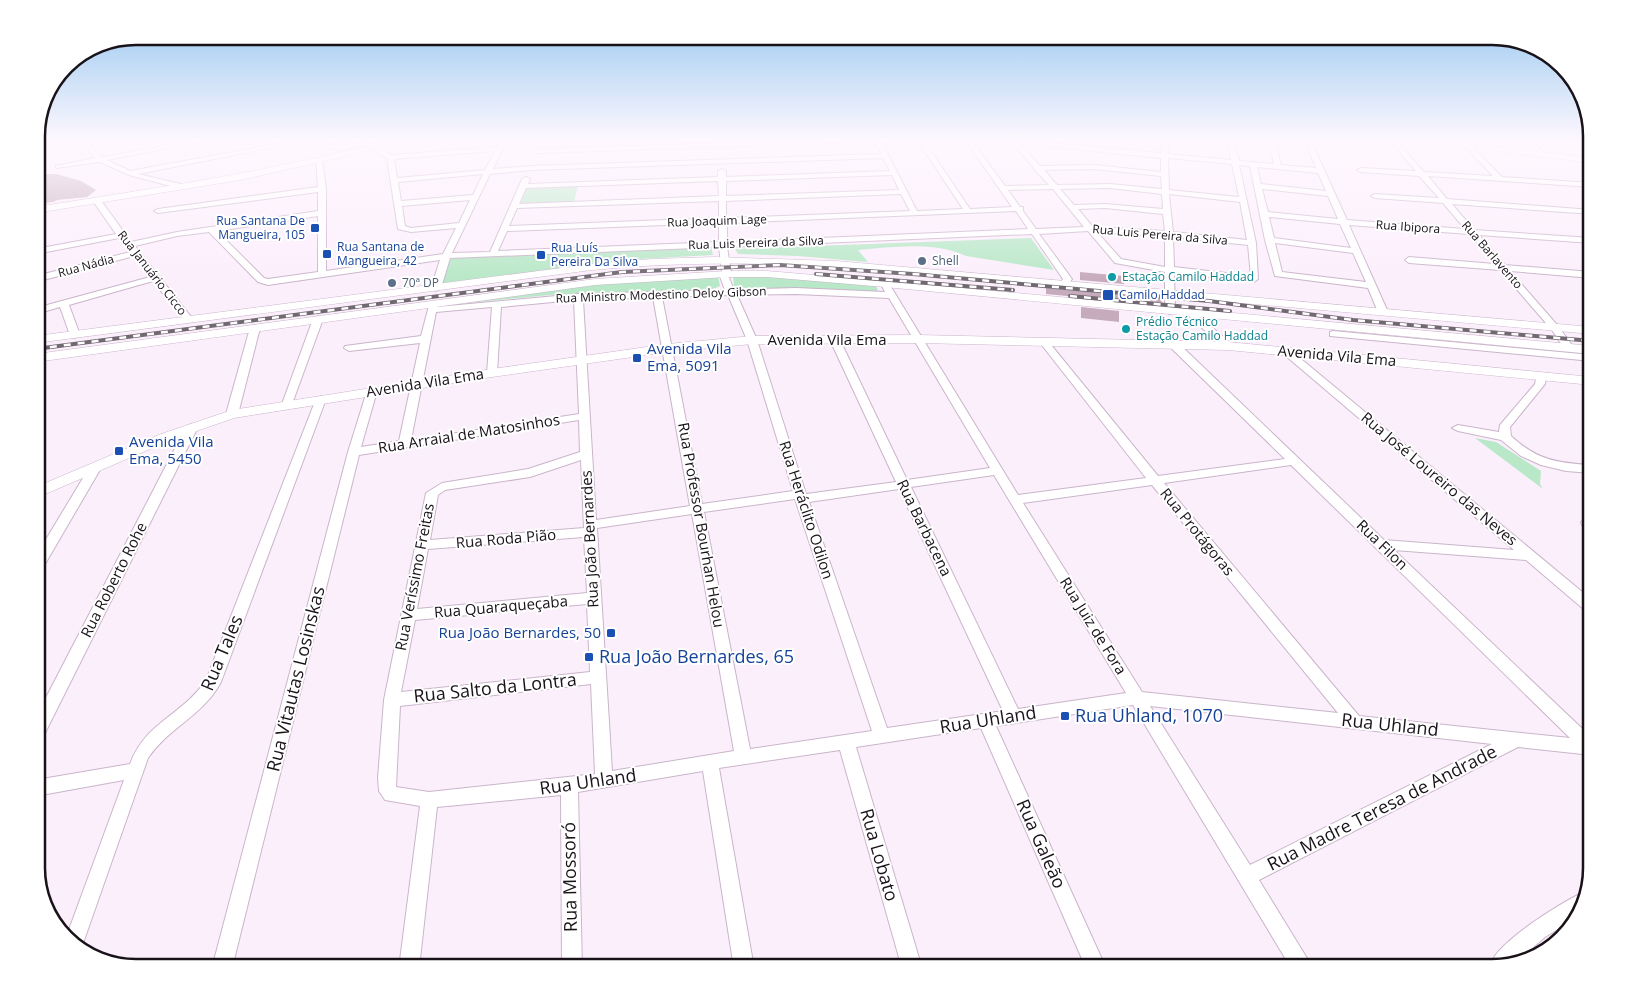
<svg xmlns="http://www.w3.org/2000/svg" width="1628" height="1004" viewBox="0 0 1628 1004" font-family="'Open Sans',sans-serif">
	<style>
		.green { fill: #b8e8c7 }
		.building { fill: #c6abbc }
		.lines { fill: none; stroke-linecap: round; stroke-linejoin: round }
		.minor-casing { stroke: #cab5ca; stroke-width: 2 }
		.major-casing { stroke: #cab5ca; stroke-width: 1 }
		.minor { fill: #fff; fill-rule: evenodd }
		.major { fill: #fff; fill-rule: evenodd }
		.rail-casing { stroke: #716871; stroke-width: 4 }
		.rail { stroke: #fff; stroke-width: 2.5; stroke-dasharray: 7; stroke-linecap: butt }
		.transit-dot { fill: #1a4fb4; stroke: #fff; stroke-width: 2 }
		.service-dot { fill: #5c6f8a; stroke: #fff; stroke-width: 2 }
		.culture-dot { fill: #0f9aa8; stroke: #fff; stroke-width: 2 }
		.labels { text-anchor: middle; stroke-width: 4; stroke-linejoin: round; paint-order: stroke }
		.far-transit-label { font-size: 12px; fill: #164399; stroke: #fff; text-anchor: start }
		.far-street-label { font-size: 12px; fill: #191219; stroke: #fff }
		.far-service-label { font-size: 12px; fill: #4e5e75; stroke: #fff; text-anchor: start }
		.far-culture-label { font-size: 12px; fill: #0d838f; stroke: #fff; text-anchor: start }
		.street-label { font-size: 15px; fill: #191219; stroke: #fff }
		.transit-label { font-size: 15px; fill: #164399; stroke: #fff; text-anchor: start }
		.near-street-label { font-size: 18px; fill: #191219; stroke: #fff }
		.near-transit-label { font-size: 18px; fill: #164399; stroke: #fff; text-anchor: start }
		.rim { fill: none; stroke: #191219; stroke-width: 2.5 }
	</style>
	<rect width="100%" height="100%" fill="#fceffc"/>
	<g class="green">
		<path d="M578 185 574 202 520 204 527 187Z"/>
		<path d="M1031 238 1054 270 966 256C934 241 892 247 858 250L868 262 798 256 738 254 735 249Z"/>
		<path d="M711 247 713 255 639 259 443 283 442 281 447 259 452 258Z"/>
		<path d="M733 275 769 276 874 284 878 290 875 292 739 289 734 287Z"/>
		<path d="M718 276 720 286 713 289 550 295 446 305 589 284Z"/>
		<path d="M1475 438 1496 442 1541 471 1540 484 1543 489Z"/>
	</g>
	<g class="building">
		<path d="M36 174H56L81 181 96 190 87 197 57 200 53 202 36 204Z"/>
		<path d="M1080 272 1124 276V284L1080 280Z"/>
		<path d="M1046 288 1161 298 1162 305 1046 294Z"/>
		<path d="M1081 307 1119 311V322L1081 318Z"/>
	</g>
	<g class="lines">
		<defs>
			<g id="minor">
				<path d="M86 141H92V148L102 157 193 141H205L107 160 130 171 294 141H315L340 146 370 141V142L391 155 497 147 500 141H506L493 169 531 166 881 154 875 141H881L917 211 963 209 918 141H924L970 209 1012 207 966 141H972L1005 186 1049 185 1034 169 1033 167 1013 143 1008 141H1027L1161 153 1162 141H1168V154L1231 160 1228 141H1234L1239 161 1274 164 1269 141H1275L1281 165 1316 168 1305 141H1311L1347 220 1465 229 1443 203 1375 198 1371 196 1375 194 1439 198 1419 176 1361 172 1357 170 1361 168 1416 171 1390 141H1396L1424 172 1493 176 1460 141H1466L1502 177 1592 183V187L1428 176 1447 199 1592 210V214L1452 204 1474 230 1592 238V243L1479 235 1505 265 1592 272V278L1510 271 1558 326 1574 348 1569 351 1565 350 1552 330 1500 270 1409 263 1405 260 1409 257 1495 264 1469 234 1349 225 1388 312 1383 315 1378 312 1368 288 1275 276 1265 240 1250 166 1239 165 1256 243 1258 279 1254 282 1174 273 1175 311 1170 314 1165 311V272L1115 263 1088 231 1039 234 1072 279 1067 286 1064 287 1060 284 1063 279 1032 234 727 247 731 273 728 275 734 290 796 288 885 292 881 284 885 281 888 282 1018 495 1146 478 1041 344 1039 342 1044 339 1047 340 1158 476 1285 459 1168 345V341H1176L1384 540 1514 550 1280 351 1281 349H1289L1592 600V613L1587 612 1526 560 1394 550 1592 738V755L1518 747 1259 880 1313 968H1291L1133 705 996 726 1106 968H1086L981 728 856 747 922 968H902L840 750 719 768 754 968H734L703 771 578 792 582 968H562L561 795 437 807 419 968H399L420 806 385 800 379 791 378 778 384 700 426 493 442 483 528 469 580 452 579 420 359 455 232 968H212L348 452 367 391 372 388 377 391 361 447 399 441 420 343 349 351 344 348 345 346 421 336 430 302H436L437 307 578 294 725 290 719 274 722 272 719 247 450 258 441 288 436 291 431 288 440 260 268 285 258 282 209 232 177 236 135 246 192 318V322H186L153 281 69 305 80 335 75 338 70 335 60 307 36 314V308L150 277 134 256 36 282V276L130 252 119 238 36 254V249L116 234 93 201 94 199H100L131 242 177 232 318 211V192L158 213 154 211 158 209 318 187 316 160 319 158 322 160 326 189V271L443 254 456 228 411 232 398 229 387 158 365 145 340 150 305 141 138 174 185 185 186 187 182 189 129 175 100 162 56 168V166L95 158 86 148ZM1021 144 1161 158V172L1094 165 1040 166ZM495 151 485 170 397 178 394 159ZM883 158 890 171 726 177V171L722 169 718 171V177L528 184 530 179 526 177 522 179 490 252 452 253 490 174 531 170ZM1168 158 1232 164 1239 197 1169 190ZM1257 167 1318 173 1326 191 1261 184ZM1094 169 1161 176 1162 189 1110 184 1057 185 1044 170ZM483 174 473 195 401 201 398 182ZM892 175 899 190 726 196V181ZM718 181 719 196 519 204 526 188ZM1110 188 1162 194 1163 209 1105 204 1074 205 1060 189ZM1053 189 1084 227 1036 229 1023 211V207H1020L1008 190ZM1262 189 1328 196 1338 219 1268 212ZM901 194 910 211 726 218V201ZM1169 194 1240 202 1247 240 1173 232ZM470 200 459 223 411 228 405 226 402 206ZM719 201V218L509 226 517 208ZM1105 208 1163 214 1165 231 1093 227 1078 209ZM1016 211 1028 229 727 242V223ZM318 216V272L268 279 264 278 217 231ZM1269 217 1340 224 1351 248 1274 238ZM719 223V242L498 251 507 231ZM1097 232 1165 236V267L1121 259ZM1173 237 1248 245 1251 276 1174 267ZM1275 243 1353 253 1366 282 1282 272ZM796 294 889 298 990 468 907 480 840 340 835 337 830 340 896 482 806 494 757 340 737 295ZM728 295 747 340 793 491 702 504 662 297ZM653 297 690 506 596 520 583 300ZM574 300 579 414 411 440 436 312 492 307 487 373 492 376 497 373 501 307ZM581 460 584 528 430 540 438 495 445 490 530 477ZM1291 465 1570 738 1359 716 1164 483ZM994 475 1009 500 1126 693 1018 709 911 487ZM1152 485 1338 713 1142 692 1023 503ZM899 489 1003 711 887 728 809 502ZM795 499 872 731 750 749 704 512ZM692 514 734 751 612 771 597 528ZM584 537 587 593 417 609 428 549ZM587 604 590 672 401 692 415 620ZM591 684 595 774 429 792 396 787 400 706ZM1150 706 1492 744 1250 865Z"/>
				<path d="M791 141H841L838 143 537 153 534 151 537 149Z"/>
				<path d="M1524 141H1531L1548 155 1543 156Z"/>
				<path d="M1581 159H1585L1592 163V169L1581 161Z"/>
				<path d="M1191 310 1232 344V348H1224L1188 315V311Z"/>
				<path d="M318 316 323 319 292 404 287 407 283 406 282 404 313 319Z"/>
				<path d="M255 325 260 328 238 414 236 416H228L226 414 250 328Z"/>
				<path d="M1333 331 1592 355V361L1330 336V332Z"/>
				<path d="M1541 373 1546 376 1545 384 1510 427 1511 436C1537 460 1557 463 1592 465V473L1566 471 1541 465 1521 456 1501 440 1458 431 1452 428 1458 425 1499 432 1500 425 1535 384 1537 374Z"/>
				<path d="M321 396 326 399 221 682C203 716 169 727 148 758L81 949 67 935 124 780 36 796V780L130 764C145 722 183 715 206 680L316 399Z"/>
				<path d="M192 424 198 427 42 739 36 741V717L186 427Z"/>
				<path d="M95 464 101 468 41 571 36 573V556L89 468Z"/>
				<path d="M1587 518H1592V526L1582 525 1581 522Z"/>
				<path d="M1582 893 1585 895 1579 916 1545 937 1517 961 1490 968C1490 946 1562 902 1582 893Z"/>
			</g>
			<g id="major">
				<path d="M386 141H397L343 157 240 180 36 213V207C154 188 271 172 386 141Z"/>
				<path d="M877 141H984L980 143 925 146 881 143Z"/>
				<path d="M1427 141H1447L1592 158V163L1431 143Z"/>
				<path d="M714 257 836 261 1592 327V334L836 267C754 262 674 262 592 270L36 343V336L592 264 653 259Z"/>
				<path d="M727 271H767L885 281 1592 346V354L885 287 767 277H727L595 285 36 362V354L595 279Z"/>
				<path d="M918 335 1228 342 1592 377V385L1228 350 918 343 752 344 668 352 492 377 234 418 171 440 36 498V487L161 434 232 410 492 369 668 344 752 336Z"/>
			</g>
		</defs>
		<use href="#minor" class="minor-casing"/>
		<use href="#major" class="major-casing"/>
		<use href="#minor" class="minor"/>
		<use href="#major" class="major"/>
		<defs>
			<g id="rail">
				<path d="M816 274 1013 290"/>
				<path d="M1070 296 1230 311"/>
				<path d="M36 349 622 272 780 265 913 274 1209 301 1353 320 1592 341"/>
			</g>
		</defs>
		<use href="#rail" class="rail-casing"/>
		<use href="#rail" class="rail"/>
	</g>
	<linearGradient id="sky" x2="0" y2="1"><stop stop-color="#91c4f0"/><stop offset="0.5" stop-color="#fef8fe"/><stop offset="1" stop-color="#fef8fe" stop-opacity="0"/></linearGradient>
	<rect width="1628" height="281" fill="url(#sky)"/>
	<g class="transit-dot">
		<rect x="310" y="223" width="10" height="10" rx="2.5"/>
		<rect x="322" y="249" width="10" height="10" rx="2.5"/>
		<rect x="536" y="250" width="10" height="10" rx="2.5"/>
		<rect x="1102" y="289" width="12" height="12" rx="2.5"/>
		<rect x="632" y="353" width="10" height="10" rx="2.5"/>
		<rect x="114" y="446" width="10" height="10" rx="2.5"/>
		<rect x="606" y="628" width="10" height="10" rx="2.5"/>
		<rect x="584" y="652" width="10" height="10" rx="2.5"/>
		<rect x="1060" y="711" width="10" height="10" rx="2.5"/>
	</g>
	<g class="service-dot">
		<circle cx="922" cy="261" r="5"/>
		<circle cx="392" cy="283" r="5"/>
	</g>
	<g class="culture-dot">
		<circle cx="1112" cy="277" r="5"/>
		<circle cx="1126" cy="329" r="5"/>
	</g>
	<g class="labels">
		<g class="far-transit-label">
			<text x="305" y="225" text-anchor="end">Rua Santana De<tspan x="305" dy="14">Mangueira, 105</tspan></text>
			<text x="337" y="251">Rua Santana de<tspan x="337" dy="14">Mangueira, 42</tspan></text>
			<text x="551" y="252">Rua Luís<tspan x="551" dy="14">Pereira Da Silva</tspan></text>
			<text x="1119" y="299">Camilo Haddad</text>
		</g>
		<g class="far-street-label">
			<text transform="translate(717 221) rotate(-2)" y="4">Rua Joaquim Lage</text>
			<text transform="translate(1408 227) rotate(4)" y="4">Rua Ibipora</text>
			<text transform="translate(1160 235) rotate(5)" y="4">Rua Luis Pereira da Silva</text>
			<text transform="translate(756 243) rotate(-2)" y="4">Rua Luis Pereira da Silva</text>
			<text transform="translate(1492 255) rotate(49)" y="4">Rua Barlavento</text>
			<text transform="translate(86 266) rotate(-15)" y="4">Rua Nádia</text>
			<text transform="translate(152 273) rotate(52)" y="4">Rua Januário Cicco</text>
			<text transform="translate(661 295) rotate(-2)" y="4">Rua Ministro Modestino Deloy Gibson</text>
		</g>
		<g class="far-service-label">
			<text x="932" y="265">Shell</text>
			<text x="402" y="287">70ª DP</text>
		</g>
		<g class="far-culture-label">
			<text x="1122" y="281">Estação Camilo Haddad</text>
			<text x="1136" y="326">Prédio Técnico<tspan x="1136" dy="14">Estação Camilo Haddad</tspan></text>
		</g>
		<g class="street-label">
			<text x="827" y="345">Avenida Vila Ema</text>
			<text transform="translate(1337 356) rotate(5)" y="5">Avenida Vila Ema</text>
			<text transform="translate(425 383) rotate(-9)" y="5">Avenida Vila Ema</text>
			<text transform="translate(469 434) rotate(-9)" y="5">Rua Arraial de Matosinhos</text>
			<text transform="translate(1439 479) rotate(40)" y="5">Rua José Loureiro das Neves</text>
			<text transform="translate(806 510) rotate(72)" y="5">Rua Heráclito Odilon</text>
			<text transform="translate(701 525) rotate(80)" y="5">Rua Professor Bourhan Helou</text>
			<text transform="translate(924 528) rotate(64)" y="5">Rua Barbacena</text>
			<text transform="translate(1197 532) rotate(51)" y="5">Rua Protágoras</text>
			<text transform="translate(506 539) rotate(-5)" y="5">Rua Roda Pião</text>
			<text transform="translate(590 539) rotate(-93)" y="5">Rua João Bernardes</text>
			<text transform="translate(1382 545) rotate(44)" y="5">Rua Filon</text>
			<text transform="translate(415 577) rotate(-79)" y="5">Rua Veríssimo Freitas</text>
			<text transform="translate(114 580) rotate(-63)" y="5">Rua Roberto Rohe</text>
			<text transform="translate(501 607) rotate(-5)" y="5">Rua Quaraqueçaba</text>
			<text transform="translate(1093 626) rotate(58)" y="5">Rua Juiz de Fora</text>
		</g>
		<g class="transit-label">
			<text x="647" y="354">Avenida Vila<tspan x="647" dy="17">Ema, 5091</tspan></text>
			<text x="129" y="447">Avenida Vila<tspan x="129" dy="17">Ema, 5450</tspan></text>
			<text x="601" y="638" text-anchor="end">Rua João Bernardes, 50</text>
		</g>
		<g class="near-street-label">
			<text transform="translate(222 653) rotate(-67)" y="6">Rua Tales</text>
			<text transform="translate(296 679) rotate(-76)" y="6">Rua Vitautas Losinskas</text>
			<text transform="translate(495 688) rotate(-6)" y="6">Rua Salto da Lontra</text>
			<text transform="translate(988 720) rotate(-9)" y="6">Rua Uhland</text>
			<text transform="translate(1390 725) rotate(6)" y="6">Rua Uhland</text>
			<text transform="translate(588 782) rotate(-8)" y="6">Rua Uhland</text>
			<text transform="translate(1382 808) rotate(-27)" y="6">Rua Madre Teresa de Andrade</text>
			<text transform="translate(1041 844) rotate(66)" y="6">Rua Galeão</text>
			<text transform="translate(879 855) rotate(74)" y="6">Rua Lobato</text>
			<text transform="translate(570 877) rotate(-91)" y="6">Rua Mossoró</text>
		</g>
		<g class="near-transit-label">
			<text x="599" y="663">Rua João Bernardes, 65</text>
			<text x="1075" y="722">Rua Uhland, 1070</text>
		</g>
	</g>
	<path d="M0 0H1628V1004H0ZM136 45H1492A91 91 0 0 1 1583 136V868A91 91 0 0 1 1492 959H136A91 91 0 0 1 45 868V136A91 91 0 0 1 136 45Z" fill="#fff" fill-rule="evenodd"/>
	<path class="rim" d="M136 45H1492A91 91 0 0 1 1583 136V868A91 91 0 0 1 1492 959H136A91 91 0 0 1 45 868V136A91 91 0 0 1 136 45Z"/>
</svg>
